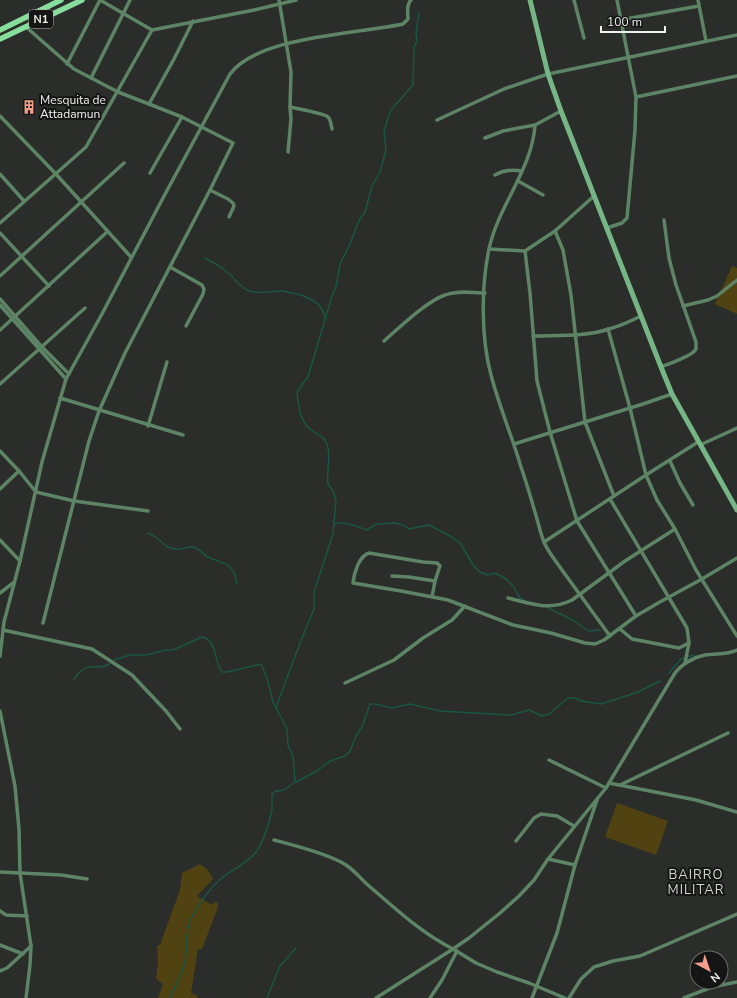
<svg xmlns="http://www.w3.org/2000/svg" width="737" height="998" viewBox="0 0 737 998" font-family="'Nunito Sans',sans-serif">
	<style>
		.green { fill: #514212 }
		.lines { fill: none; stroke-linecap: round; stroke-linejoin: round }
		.stream { stroke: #195645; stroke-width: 1.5 }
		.street { stroke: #5c8465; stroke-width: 3.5 }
		.secondary { stroke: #75b684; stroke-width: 5 }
		.primary { stroke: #87dd9c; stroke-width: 5.5 }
		.labels { text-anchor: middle; stroke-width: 4; stroke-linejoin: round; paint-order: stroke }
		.shield { fill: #141514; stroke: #adaead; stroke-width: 1 }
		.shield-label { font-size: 11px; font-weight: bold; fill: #eff0ee }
		.poi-label { font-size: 12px; fill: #eff0ee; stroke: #141514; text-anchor: start }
		.neighbourhood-label { font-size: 13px; letter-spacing: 1px; fill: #d6d8d4; stroke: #141514 }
	</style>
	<rect width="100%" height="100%" fill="#2b2d2a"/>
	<g class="green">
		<path d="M732 266 737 268V314L715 304Z"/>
		<path d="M617 803 668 821 656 855 605 837Z"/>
		<path d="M200 864 208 870 213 879 197 896 212 905 215 902 218 903V907L202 949H198L191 993 197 996V998H158L163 984 156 979 158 963 157 946 160 945 180 890 182 873Z"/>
	</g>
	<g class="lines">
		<g class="stream">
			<path d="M205 258C212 262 220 266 226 271 234 277 240 288 249 291 261 295 271 290 283 291 286 291 288 293 291 293 305 295 323 302 325 318"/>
			<path d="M334 524C345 521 356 526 366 530L377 524 394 523 403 525 409 529 429 525 452 537 460 543 473 565 480 572 487 575 495 573 506 579 513 586 520 598 526 601"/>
			<path d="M148 533C159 537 160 543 168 547 179 552 183 547 192 547 200 548 202 554 208 557 223 564 234 562 237 584"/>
			<path d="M546 607 571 619 589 631 600 630"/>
			<path d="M114 660 130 655H146L166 650H173L202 637C217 639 214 662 222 672H228L261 664 267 678 273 702 287 729 288 745 293 756 295 782 284 790 276 791 272 794C272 799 272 804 272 809 270 821 263 843 256 852 248 863 233 869 222 878 208 889 199 904 191 919 184 932 188 948 185 961 182 975 175 986 170 998"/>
			<path d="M669 673 681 659 694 655"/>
			<path d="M74 679C89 658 96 672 109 664"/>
			<path d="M276 707 300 643 314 609V592L333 534 336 501 333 491 328 484C326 471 333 450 324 439 321 435 315 433 311 430 300 422 299 407 297 394L298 390 308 377 332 296 336 287 340 264 350 244 359 221 365 212 372 186 380 172 386 150 384 132 388 118 391 110 413 85 414 47 417 41 416 32 419 13"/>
			<path d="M296 782 317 771 330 761 345 756 350 751 356 736 362 727 370 704H375L392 708 410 704 440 711 511 715 529 710 542 716 549 714 568 698H575L581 701 601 704 638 692 660 681"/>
			<path d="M267 998 280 966 296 948"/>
		</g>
		<g class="street">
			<path d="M100 0 152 30 254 10 296 0"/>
			<path d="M279 0 291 72 290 107"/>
			<path d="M574 0 584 38"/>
			<path d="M698 0 706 41"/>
			<path d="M620 20 699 6"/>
			<path d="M26 27 74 69 118 92 149 104"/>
			<path d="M67 64 100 0"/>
			<path d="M91 78 130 0"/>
			<path d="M636 97 737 76"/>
			<path d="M0 116 55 173 131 257"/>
			<path d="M437 120 504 89 548 74 737 35"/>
			<path d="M535 125C532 170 498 206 489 249 481 287 481 338 491 375 499 406 512 436 521 467 527 484 532 502 537 519 539 526 541 535 544 542 548 552 556 561 562 570 578 592 594 614 610 636"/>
			<path d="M485 138 503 131 535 125 561 111"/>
			<path d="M288 152 291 119 290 107C298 109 324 113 328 117 331 120 331 125 332 129"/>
			<path d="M150 173 182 117"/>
			<path d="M0 174 24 201"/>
			<path d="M495 175C504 170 512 169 522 171"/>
			<path d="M518 181 543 195"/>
			<path d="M210 190 228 199 233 203 234 206 229 217"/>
			<path d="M0 223 86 147 152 30"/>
			<path d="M607 228 622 223 627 218 635 130 636 97 617 0"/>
			<path d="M555 231 563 250 571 295 585 422 614 496"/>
			<path d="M0 233 49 286"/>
			<path d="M489 249 525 251 555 231 594 196"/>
			<path d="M525 251 530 293 537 381 550 432 577 521 636 616"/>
			<path d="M170 267 202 285 204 289 203 294 186 326"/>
			<path d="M0 276 124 163"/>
			<path d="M0 299 41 346 69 374"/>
			<path d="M0 305 66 379"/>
			<path d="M683 306 708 300 717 296 737 280"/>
			<path d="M608 329 630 408 646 475 657 500 675 529 696 570 737 636"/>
			<path d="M0 330 107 232"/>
			<path d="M533 336C558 335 585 337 609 329 620 326 631 321 641 316"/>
			<path d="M384 341C399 328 427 301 445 295 457 290 472 293 485 293"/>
			<path d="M661 367C668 364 693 356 696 349 696 347 696 344 696 342L676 285 669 258 664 220"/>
			<path d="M0 384 85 308"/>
			<path d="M60 398 183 435"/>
			<path d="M148 426 167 362"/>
			<path d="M514 444 643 404 672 394"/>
			<path d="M700 445 737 428"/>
			<path d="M0 451 19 471 36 492 74 501 148 511"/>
			<path d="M670 461 680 483 693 505"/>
			<path d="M0 489 19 471"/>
			<path d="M610 499 687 628 689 643 685 663"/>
			<path d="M0 540 20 561"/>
			<path d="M544 542 646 475 698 442"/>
			<path d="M392 576 409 577 435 581 432 597"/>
			<path d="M435 581 440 566 437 563 423 562 369 553C359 556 354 573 353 583L401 591 448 600 513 625 551 633 585 643 595 644 604 640 636 616 658 603 702 579 737 558"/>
			<path d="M0 593 13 583"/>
			<path d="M508 598C531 604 550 611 572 600L625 561 675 529"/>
			<path d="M43 623 89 441 99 411 125 353 210 190 233 143 182 117 149 104 174 59 193 21"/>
			<path d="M620 629 632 639 679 648 689 643"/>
			<path d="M3 630 92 649 132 675 166 711 180 729"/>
			<path d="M0 656 4 622 20 561 42 462 66 379 102 314 163 198 230 74C258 36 358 34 403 24L408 19C408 13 406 5 411 0"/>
			<path d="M345 683 394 660 423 638 452 620 465 606"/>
			<path d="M0 711 15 786 19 829 20 873 31 946 30 965 26 998"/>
			<path d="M549 760 606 788"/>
			<path d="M609 783 696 800 737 812"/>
			<path d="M620 785 728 733"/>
			<path d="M274 840C293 845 330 854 346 865 355 871 361 879 369 886 395 908 421 933 453 949L469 938 500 913 519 896 534 880 548 859 606 788 675 673C682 664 694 657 705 655 716 653 727 655 737 650"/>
			<path d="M516 841 534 818 541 814 557 816 574 826"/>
			<path d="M548 859 575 865"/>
			<path d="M0 872 61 875 87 879"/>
			<path d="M0 911 6 915 27 916"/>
			<path d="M0 945 23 954"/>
			<path d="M0 971 7 968 31 946"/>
			<path d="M376 998 453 949 476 963 497 972 529 983 565 998"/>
			<path d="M430 998 442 980 457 951"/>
			<path d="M532 998 557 933 575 865 597 800"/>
			<path d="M569 998 581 979 594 967 613 961 640 956 737 914"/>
			<path d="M684 998 712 987 737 982"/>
		</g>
		<path class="secondary" d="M530 0 548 74 561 111 661 367 672 394 737 510"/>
		<g class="primary">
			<path d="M0 30 61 0"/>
			<path d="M0 39 82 0"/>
		</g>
	</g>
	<defs>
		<symbol id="building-bare" viewBox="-9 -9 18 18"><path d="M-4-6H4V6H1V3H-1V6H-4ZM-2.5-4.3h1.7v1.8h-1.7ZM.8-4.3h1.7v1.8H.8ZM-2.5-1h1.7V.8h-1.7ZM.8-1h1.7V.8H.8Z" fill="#f49d8b" stroke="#141514" stroke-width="2.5" paint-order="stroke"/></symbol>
	</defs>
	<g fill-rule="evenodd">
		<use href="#building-bare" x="19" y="97" width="20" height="20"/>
	</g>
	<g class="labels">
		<rect class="shield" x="29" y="10" width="24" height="18" rx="3"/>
		<g class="shield-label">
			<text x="41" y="23">N1</text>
		</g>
		<g class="poi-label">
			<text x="40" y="104">Mesquita de<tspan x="40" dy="14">Attadamun</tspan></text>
		</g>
		<g class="neighbourhood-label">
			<text x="696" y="879">BAIRRO<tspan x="696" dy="15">MILITAR</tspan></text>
		</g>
	</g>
	<g transform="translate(709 970) rotate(140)"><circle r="19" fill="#141514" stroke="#6c6d6b"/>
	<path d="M0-3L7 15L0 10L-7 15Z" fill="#f49d8b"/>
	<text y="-6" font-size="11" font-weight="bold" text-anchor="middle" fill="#eff0ee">N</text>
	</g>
	<path d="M601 26v6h64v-6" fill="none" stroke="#eff0ee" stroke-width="2"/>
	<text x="607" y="26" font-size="12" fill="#eff0ee" stroke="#141514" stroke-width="3" paint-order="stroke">100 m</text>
</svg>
